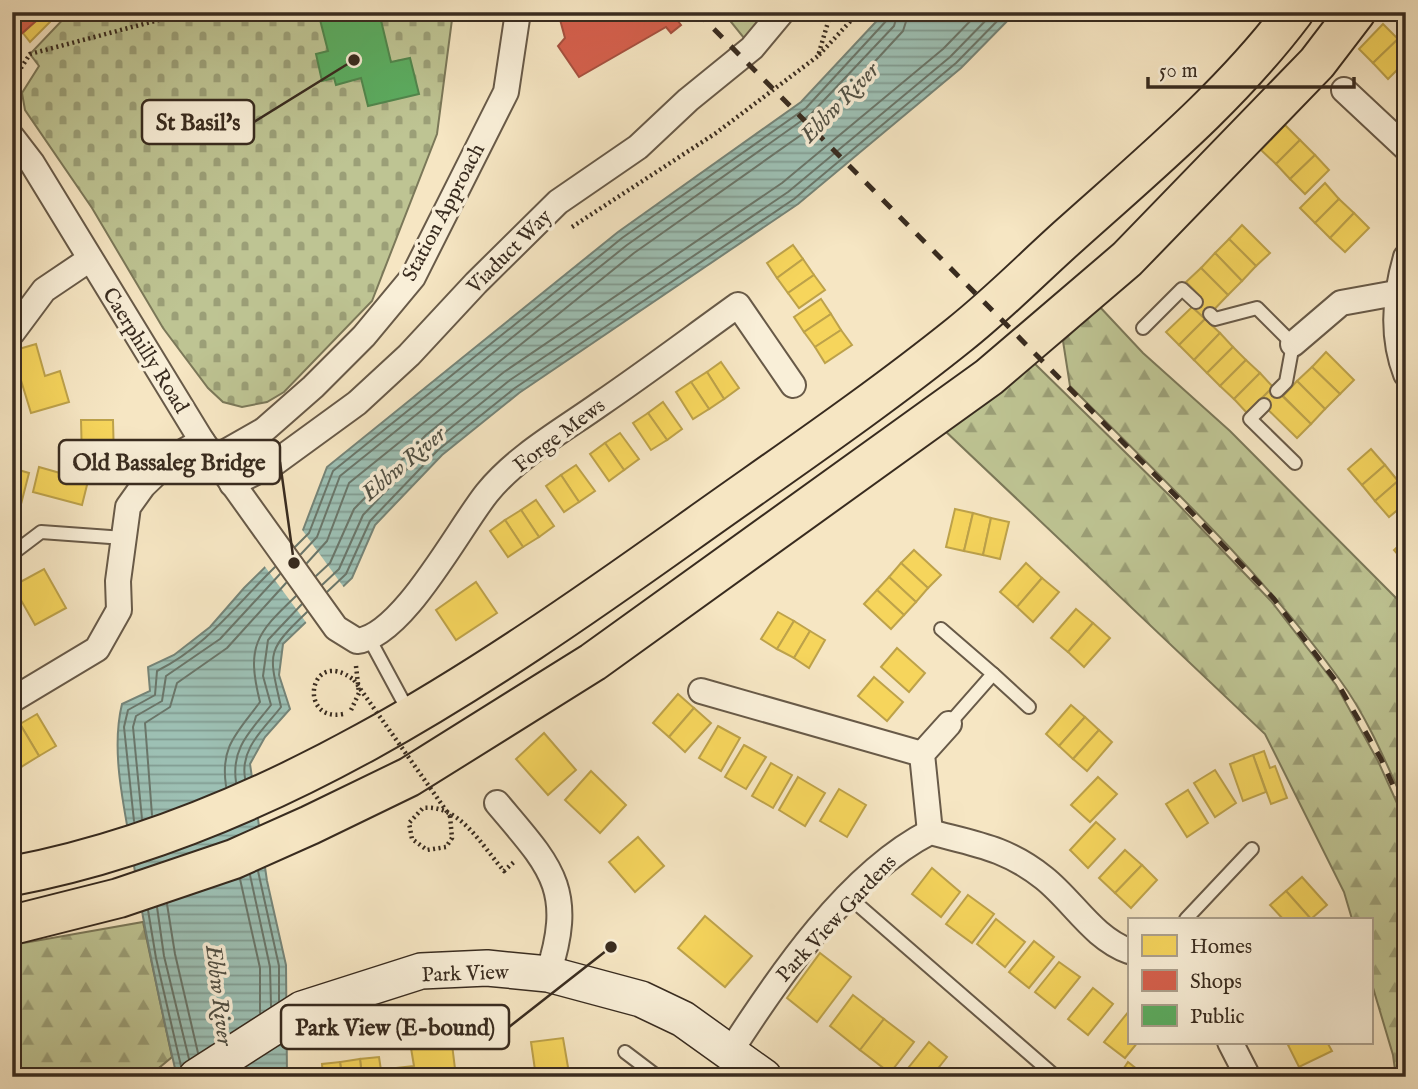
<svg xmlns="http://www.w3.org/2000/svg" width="1418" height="1089" viewBox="0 0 1418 1089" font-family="'IM FELL English',serif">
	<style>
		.grass { fill: #bec493; stroke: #7b7859; stroke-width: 2 }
		.forest { fill: url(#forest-firs); stroke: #7b7859; stroke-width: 2 }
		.cemetery { fill: url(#cemetery-stones); stroke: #7b7859; stroke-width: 2 }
		.water { fill: url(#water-rules); stroke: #758478; stroke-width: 2 }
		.pier { fill: #f6e6c3 }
		.homes { fill: #f6d55c; stroke: #bda24a; stroke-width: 2 }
		.shops { fill: #d6604d; stroke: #a7503f; stroke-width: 2 }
		.public { fill: #5aae61; stroke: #50874d; stroke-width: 2 }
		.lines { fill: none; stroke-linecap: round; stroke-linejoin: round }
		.shore { stroke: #6a766a; stroke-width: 2 }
		.lane-casing { stroke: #685a48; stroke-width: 16 }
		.street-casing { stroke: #685a48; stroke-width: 28 }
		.secondary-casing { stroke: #382b1f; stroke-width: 38 }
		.primary-casing { stroke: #382b1f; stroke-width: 42 }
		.path { stroke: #382b1f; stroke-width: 4.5; stroke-dasharray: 2 3.5; stroke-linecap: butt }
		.lane { stroke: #f9efd8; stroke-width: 12 }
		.street { stroke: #f9efd8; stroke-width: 24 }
		.secondary { stroke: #f9efd8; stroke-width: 35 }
		.primary { stroke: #f6e6c3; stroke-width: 38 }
		.rail { stroke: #382b1f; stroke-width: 5; stroke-dasharray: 12 12; stroke-linecap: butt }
		.path-bridge { stroke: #382b1f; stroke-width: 4.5; stroke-dasharray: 2 3.5; stroke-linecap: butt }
		.labels { text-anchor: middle; stroke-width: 7; stroke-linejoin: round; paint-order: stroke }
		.street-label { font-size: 21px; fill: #382b1f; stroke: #f9efd8 }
		.water-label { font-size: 23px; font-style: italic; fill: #515044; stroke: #f9efd8 }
		.leader { fill: none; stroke: #382b1f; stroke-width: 2.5 }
		.callout-dot { fill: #382b1f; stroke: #f9efd8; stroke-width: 2.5 }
		.callout { fill: #f9efd8; stroke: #382b1f; stroke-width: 2.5 }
		.callout-label { font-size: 23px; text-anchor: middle; font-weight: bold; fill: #382b1f }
	</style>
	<defs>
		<pattern id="forest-firs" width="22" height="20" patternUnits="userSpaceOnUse" patternTransform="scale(1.75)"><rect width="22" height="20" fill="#bec493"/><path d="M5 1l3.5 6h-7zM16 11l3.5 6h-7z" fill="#9b9f77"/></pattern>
		<pattern id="cemetery-stones" width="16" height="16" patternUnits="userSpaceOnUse" patternTransform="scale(1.75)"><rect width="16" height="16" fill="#bec493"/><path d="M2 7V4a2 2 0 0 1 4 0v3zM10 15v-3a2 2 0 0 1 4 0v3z" fill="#9b9f77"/></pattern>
		<pattern id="water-rules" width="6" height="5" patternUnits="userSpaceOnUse" patternTransform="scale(1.75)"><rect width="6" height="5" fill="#9dc0b4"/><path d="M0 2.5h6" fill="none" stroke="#819c92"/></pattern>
	</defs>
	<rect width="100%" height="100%" fill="#f6e6c3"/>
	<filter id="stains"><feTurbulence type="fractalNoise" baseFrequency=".00286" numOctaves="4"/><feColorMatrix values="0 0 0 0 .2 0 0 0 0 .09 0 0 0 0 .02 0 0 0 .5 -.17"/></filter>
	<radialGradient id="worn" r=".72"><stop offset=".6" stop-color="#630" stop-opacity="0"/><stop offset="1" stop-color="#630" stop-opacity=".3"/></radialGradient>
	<path class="grass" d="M723 12H782L752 48Z"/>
	<g class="forest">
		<path d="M1099 306 1143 353 1230 431 1406 608V807C1387 765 1368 718 1340 680 1262 572 1164 480 1070 386L1063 341Z"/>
		<path d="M1032 361 1172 498 1271 601 1336 685 1378 761 1406 823V1077H1396L1393 1055 1371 981V919H1352L1344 892 1265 734 942 428Z"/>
		<path d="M143 922 172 1057 148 1077H12V945Z"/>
	</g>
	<path class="cemetery" d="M70 12H453L437 134 372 301 284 392 267 402 242 407 223 402 208 388 163 328 92 208 25 110 22 93 39 66 30 54Z"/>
	<path class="water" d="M885 12H1016L961 68 798 204 519 393 442 455 375 525 352 578 283 644 279 675 290 709 265 737 250 764 267 881 286 965 287 1077H177C159 1000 143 924 131 847 123 802 111 749 122 704L150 691 148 667 174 655 210 627 244 588 303 530 327 467 618 232 801 102Z"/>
	<path class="pier" d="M300 527 345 589 308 625 263 564Z"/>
	<g class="homes">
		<path d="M43 13 49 16 50 22 30 42 23 33Z"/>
		<path d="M1383 24 1398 39 1373 63 1359 49Z"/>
		<path d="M1398 39 1406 47V61L1388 79 1373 63Z"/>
		<path d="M1285 125 1300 140 1276 164 1261 150Z"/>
		<path d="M1300 140 1315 155 1290 179 1276 164Z"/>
		<path d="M1315 155 1329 170 1305 194 1290 179Z"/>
		<path d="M1325 183 1339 199 1315 223 1300 208Z"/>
		<path d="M1339 199 1354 213 1330 238 1315 223Z"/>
		<path d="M1354 213 1369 228 1345 252 1330 238Z"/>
		<path d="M1242 225 1270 253 1256 266 1229 239Z"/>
		<path d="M1229 239 1256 266 1242 281 1215 253Z"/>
		<path d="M793 245 803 259 777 278 767 263Z"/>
		<path d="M1215 253 1242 281 1228 295 1201 268Z"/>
		<path d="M803 259 814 275 788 293 777 278Z"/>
		<path d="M1201 268 1228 295 1205 319 1192 307 1201 297 1186 282Z"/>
		<path d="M814 275 825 290 799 308 788 293Z"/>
		<path d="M821 299 831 314 804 332 794 317Z"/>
		<path d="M1192 307 1205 319 1179 345 1166 332Z"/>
		<path d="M831 314 841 330 815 347 804 332Z"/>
		<path d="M1205 319 1220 333 1194 360 1179 345Z"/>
		<path d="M841 330 852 345 825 363 815 347Z"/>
		<path d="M1220 333 1233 347 1207 373 1194 360Z"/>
		<path d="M36 344 45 376 60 371 69 402 31 413 12 351Z"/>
		<path d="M1233 347 1246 360 1220 386 1207 373Z"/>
		<path d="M1326 352 1354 380 1340 394 1312 367Z"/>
		<path d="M1246 360 1260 373 1234 399 1220 386Z"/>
		<path d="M721 362 739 388 724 399 707 372Z"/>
		<path d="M1312 367 1340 394 1325 409 1297 381Z"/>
		<path d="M707 372 724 399 709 409 691 382Z"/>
		<path d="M1260 373 1273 387 1247 413 1234 399Z"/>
		<path d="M1297 381 1325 409 1311 424 1283 396Z"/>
		<path d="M691 382 709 409 693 419 676 392Z"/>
		<path d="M1273 387 1311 424 1297 438 1259 401Z"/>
		<path d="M663 402 682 429 667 440 648 413Z"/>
		<path d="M648 413 667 440 651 450 633 423Z"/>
		<path d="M81 420H113L114 460 82 461Z"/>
		<path d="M620 433 639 459 624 470 605 443Z"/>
		<path d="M605 443 624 470 609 481 590 454Z"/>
		<path d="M1371 449 1385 465 1362 485 1348 469Z"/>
		<path d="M576 465 595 491 579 502 561 475Z"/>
		<path d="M1385 465 1398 481 1375 501 1362 485Z"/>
		<path d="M39 467 88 481 82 505 33 492Z"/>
		<path d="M12 468 29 473 19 512 12 510Z"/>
		<path d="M561 475 579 502 564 512 546 486Z"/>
		<path d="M1398 481 1406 490V503L1389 517 1375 501Z"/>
		<path d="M536 500 554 526 539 537 521 510Z"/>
		<path d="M955 509 973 513 964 551 946 547Z"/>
		<path d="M521 510 539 537 523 547 505 520Z"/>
		<path d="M973 513 991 518 983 555 964 551Z"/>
		<path d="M991 518 1009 522 1000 559 983 555Z"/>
		<path d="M505 520 523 547 508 557 490 531Z"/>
		<path d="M1406 539V564L1394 550Z"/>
		<path d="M914 550 941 575 928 588 901 563Z"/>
		<path d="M901 563 928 588 916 602 889 577Z"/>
		<path d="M1026 563 1042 578 1017 607 1000 592Z"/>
		<path d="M44 569 66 608 35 625 13 586Z"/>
		<path d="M889 577 916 602 904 615 877 590Z"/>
		<path d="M1042 578 1059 592 1033 622 1017 607Z"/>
		<path d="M476 582 497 613 456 640 436 610Z"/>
		<path d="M877 590 904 615 891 629 864 604Z"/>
		<path d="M1076 609 1093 623 1068 652 1051 638Z"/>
		<path d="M778 612 794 621 777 649 761 639Z"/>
		<path d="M794 621 810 631 794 658 777 649Z"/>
		<path d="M1093 623 1110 638 1084 667 1068 652Z"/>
		<path d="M810 631 825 640 809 668 794 658Z"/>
		<path d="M897 648 925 673 909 692 881 667Z"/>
		<path d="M874 677 903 702 887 721 858 696Z"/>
		<path d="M678 694 694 708 669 737 653 723Z"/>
		<path d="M1071 705 1085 717 1059 746 1046 734Z"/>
		<path d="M694 708 711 723 685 752 669 737Z"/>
		<path d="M37 714 56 746 39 756 20 724Z"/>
		<path d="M1085 717 1099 730 1073 759 1059 746Z"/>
		<path d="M20 724 39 756 21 767 12 752V729Z"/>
		<path d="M718 726 740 738 721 771 699 758Z"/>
		<path d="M1099 730 1112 742 1087 771 1073 759Z"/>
		<path d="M544 733 576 770 548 795 516 759Z"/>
		<path d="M744 745 766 757 746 789 725 777Z"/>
		<path d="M1264 751 1270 768 1275 766 1287 798 1271 804 1253 755Z"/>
		<path d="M12 752 21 767 12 772Z"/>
		<path d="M1253 755 1266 792 1243 801 1230 764Z"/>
		<path d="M771 763 792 775 773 808 752 796Z"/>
		<path d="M1215 770 1236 803 1215 817 1194 783Z"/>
		<path d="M591 771 626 805 600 833 565 800Z"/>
		<path d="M798 777 825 793 805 826 779 810Z"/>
		<path d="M1098 777 1117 794 1090 822 1071 805Z"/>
		<path d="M839 789 866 805 847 837 820 821Z"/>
		<path d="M1188 790 1208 823 1187 837 1166 804Z"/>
		<path d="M1096 822 1115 839 1088 868 1070 850Z"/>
		<path d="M638 837 664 866 635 892 609 862Z"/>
		<path d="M1125 850 1142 865 1115 893 1099 878Z"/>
		<path d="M1142 865 1157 880 1131 908 1115 893Z"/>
		<path d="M932 868 960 892 941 917 912 894Z"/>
		<path d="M1302 877 1327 905 1311 919 1286 891Z"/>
		<path d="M1286 891 1311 919H1283L1270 905Z"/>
		<path d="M968 895 994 914 972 943 946 924Z"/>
		<path d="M705 916 752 956 725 987 678 948Z"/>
		<path d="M996 919 1025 942 1005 967 977 944Z"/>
		<path d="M1034 941 1054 957 1029 988 1009 972Z"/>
		<path d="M820 953 851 977 817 1022 787 998Z"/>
		<path d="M1059 962 1080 977 1055 1008 1035 992Z"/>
		<path d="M1093 988 1113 1004 1088 1035 1068 1019Z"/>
		<path d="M853 995 884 1019 860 1050 830 1026Z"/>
		<path d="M1129 1011V1042H1138L1125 1058 1104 1042Z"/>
		<path d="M884 1019 914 1042 890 1073 860 1050Z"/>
		<path d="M451 1036 456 1077H389L388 1069 414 1066 410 1042Z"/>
		<path d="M563 1038 569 1073 573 1072 574 1077H536L531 1042Z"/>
		<path d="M929 1042 947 1057 936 1071 943 1077H901Z"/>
		<path d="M1294 1042H1327L1332 1051 1299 1067 1288 1045Z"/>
		<path d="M379 1057 382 1077H362L360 1059Z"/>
		<path d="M360 1059 362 1077H342L340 1062Z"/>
		<path d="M340 1062 342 1077H323L322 1064Z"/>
		<path d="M1128 1062 1147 1077H1118Z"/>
	</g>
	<g class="shops">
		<path d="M12 12H29L36 21 12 42Z"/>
		<path d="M558 12H671L681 25 671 33 666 27 579 77 558 46 565 38Z"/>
	</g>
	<path class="public" d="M318 12H379L391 62 410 58 419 94 368 106 361 78 336 85 334 78 322 81 316 54 328 51Z"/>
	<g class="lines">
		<g class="shore">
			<path d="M295 547 309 533 333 471 622 238 806 108 887 20 889 12"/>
			<path d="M301 554 317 537 340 476 627 245 811 114 894 26 898 12"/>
			<path d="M307 563 327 541 349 483 634 253 818 123 903 31 909 12"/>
			<path d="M316 576 330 563 354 509 426 435 504 372 782 183 943 49 979 12"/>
			<path d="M322 585 339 569 363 515 432 443 510 380 788 192 950 57 994 12"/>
			<path d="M327 592 346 574 370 521 438 450 515 388 794 199 956 63 1006 12"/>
			<path d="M245 778C240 748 264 729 281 707 269 653 265 652 307 612"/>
			<path d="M236 782C231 747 251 731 271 705L263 676 268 640 302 604"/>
			<path d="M226 786C220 746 237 733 260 702 246 646 256 634 296 596"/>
			<path d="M152 815 145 723 170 707 177 683 227 648 286 583"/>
			<path d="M142 819 133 727 136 716 162 701 166 676 220 639 280 574"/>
			<path d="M134 821 124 727 128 710 155 695 157 671C208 645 235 606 275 567"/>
			<path d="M258 871 279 966V1001"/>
			<path d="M250 875 270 967 271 1006"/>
			<path d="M240 879 260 968V1013"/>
			<path d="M167 904 175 954 198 1053"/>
			<path d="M157 907 164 956 189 1059"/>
			<path d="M148 910 156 958 181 1066"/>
		</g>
		<defs>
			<g id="lane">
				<path d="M1210 314 1215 319 1257 308 1293 344 1286 382 1277 391"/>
				<path d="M1143 328 1182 289 1196 302"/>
				<path d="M1264 405 1250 419 1295 463"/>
				<path d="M12 554 41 532 124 538"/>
				<path d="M941 629 993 674 949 724"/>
				<path d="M370 640 404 703 401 714"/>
				<path d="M993 674 1029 707"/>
				<path d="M849 897 1055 1076"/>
				<path d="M1186 919 1252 849"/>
				<path d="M625 1052 658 1077"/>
			</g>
			<g id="street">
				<path d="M1344 90 1406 148"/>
				<path d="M12 137 32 163 202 441 336 628 357 641C403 636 458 529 487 493 517 456 562 431 600 404 647 372 692 338 738 305L793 385"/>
				<path d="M1406 257C1395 295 1391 336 1406 374"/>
				<path d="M12 333 44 290 90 259"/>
				<path d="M1293 344 1341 303 1396 293"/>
				<path d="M215 458 264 430 313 387 364 336 413 277 506 92 518 12"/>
				<path d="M232 484 276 462 357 403 409 355 476 283 558 202 638 147 688 100 752 48 782 12"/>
				<path d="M701 691 922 754"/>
				<path d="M12 700 97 649 119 610 118 581 128 507 143 486 172 458 202 441"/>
				<path d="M497 803C550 866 576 888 548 974"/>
				<path d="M930 832 922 754 949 724"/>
				<path d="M1230 1042 1248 1077"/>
				<path d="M730 1052C779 976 848 874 930 832 975 844 1007 848 1044 878 1073 901 1093 938 1129 951"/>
			</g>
			<path id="secondary" d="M196 1077 302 1009 421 971 487 968 548 974 641 999 683 1019 764 1077"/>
			<g id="primary">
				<path d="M12 876C264 828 482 679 687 533 778 468 873 404 960 334 999 303 1034 267 1071 234 1149 164 1231 96 1294 12"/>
				<path d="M12 925 119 898 234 859 310 825 409 777 593 662 989 377 1127 259 1317 63 1356 12"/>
			</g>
		</defs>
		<use href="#lane" class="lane-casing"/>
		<use href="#street" class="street-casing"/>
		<use href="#secondary" class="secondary-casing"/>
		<use href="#primary" class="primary-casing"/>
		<g class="path">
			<path d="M819 55 859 12"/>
			<path d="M12 82 30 54 189 12"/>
			<path d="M572 227 716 133 818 56 831 12"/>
			<path d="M351 710 359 693 356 666"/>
			<path d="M343 714C297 723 309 645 354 680"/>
			<path d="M450 816 452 838 446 847 427 850 412 839 409 823 423 808C460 804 482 846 504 871L515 861"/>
		</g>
		<use href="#lane" class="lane"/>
		<use href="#street" class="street"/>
		<use href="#secondary" class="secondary"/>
		<use href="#primary" class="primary"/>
		<path class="rail" d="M697 12 1175 495 1274 599 1338 684 1381 759 1406 814"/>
		<path class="path-bridge" d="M354 680 450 816"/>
	</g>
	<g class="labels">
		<g class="street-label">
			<text transform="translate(443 212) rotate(-62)" y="7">Station Approach</text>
			<text transform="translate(509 251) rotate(-45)" y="7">Viaduct Way</text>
			<text transform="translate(146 350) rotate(58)" y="7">Caerphilly Road</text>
			<text transform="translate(559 435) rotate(-37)" y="7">Forge Mews</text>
			<text transform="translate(836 918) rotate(-47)" y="7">Park View Gardens</text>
			<text transform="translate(465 973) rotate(-2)" y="7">Park View</text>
		</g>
		<g class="water-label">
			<text transform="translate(839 102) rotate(-46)" y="8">Ebbw River</text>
			<text transform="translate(403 463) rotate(-40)" y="8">Ebbw River</text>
			<text transform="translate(220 995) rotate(83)" y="8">Ebbw River</text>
		</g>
	</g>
	<path class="leader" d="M354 60L254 122M294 563L280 462M611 947L509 1027"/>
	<g class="callout-dot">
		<circle cx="354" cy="60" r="7"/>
		<circle cx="294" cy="563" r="7"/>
		<circle cx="611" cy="947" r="7"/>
	</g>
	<g class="callout">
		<rect x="142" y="100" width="112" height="44" rx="7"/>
		<rect x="59" y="440" width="221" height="44" rx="7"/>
		<rect x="281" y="1005" width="228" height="44" rx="7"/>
	</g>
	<g class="callout-label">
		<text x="198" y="130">St Basil's</text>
		<text x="169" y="470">Old Bassaleg Bridge</text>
		<text x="395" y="1035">Park View (E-bound)</text>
	</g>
	<rect width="1418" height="1089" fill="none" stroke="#f6e6c3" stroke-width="42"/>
	<rect x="14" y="14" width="1390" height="1061" fill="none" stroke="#382b1f" stroke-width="3.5"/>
	<rect x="21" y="21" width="1376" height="1047" fill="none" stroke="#382b1f" stroke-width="2"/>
	<rect x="1128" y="918" width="245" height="126" fill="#f9efd8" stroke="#aca18e" stroke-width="2"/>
	<rect x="1142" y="935" width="35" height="21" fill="#f6d55c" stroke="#aca18e" stroke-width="2"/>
	<text x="1190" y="953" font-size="21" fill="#382b1f">Homes</text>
	<rect x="1142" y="970" width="35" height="21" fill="#d6604d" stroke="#aca18e" stroke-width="2"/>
	<text x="1190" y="988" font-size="21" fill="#382b1f">Shops</text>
	<rect x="1142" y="1005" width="35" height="21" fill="#5aae61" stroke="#aca18e" stroke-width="2"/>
	<text x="1190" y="1023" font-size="21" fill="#382b1f">Public</text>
	<path d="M1148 77v10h206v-10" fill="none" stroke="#382b1f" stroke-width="3.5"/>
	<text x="1159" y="77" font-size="21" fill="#382b1f" stroke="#f9efd8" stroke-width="5" paint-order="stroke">50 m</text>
	<rect width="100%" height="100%" filter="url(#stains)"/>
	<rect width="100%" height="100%" fill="url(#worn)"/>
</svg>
